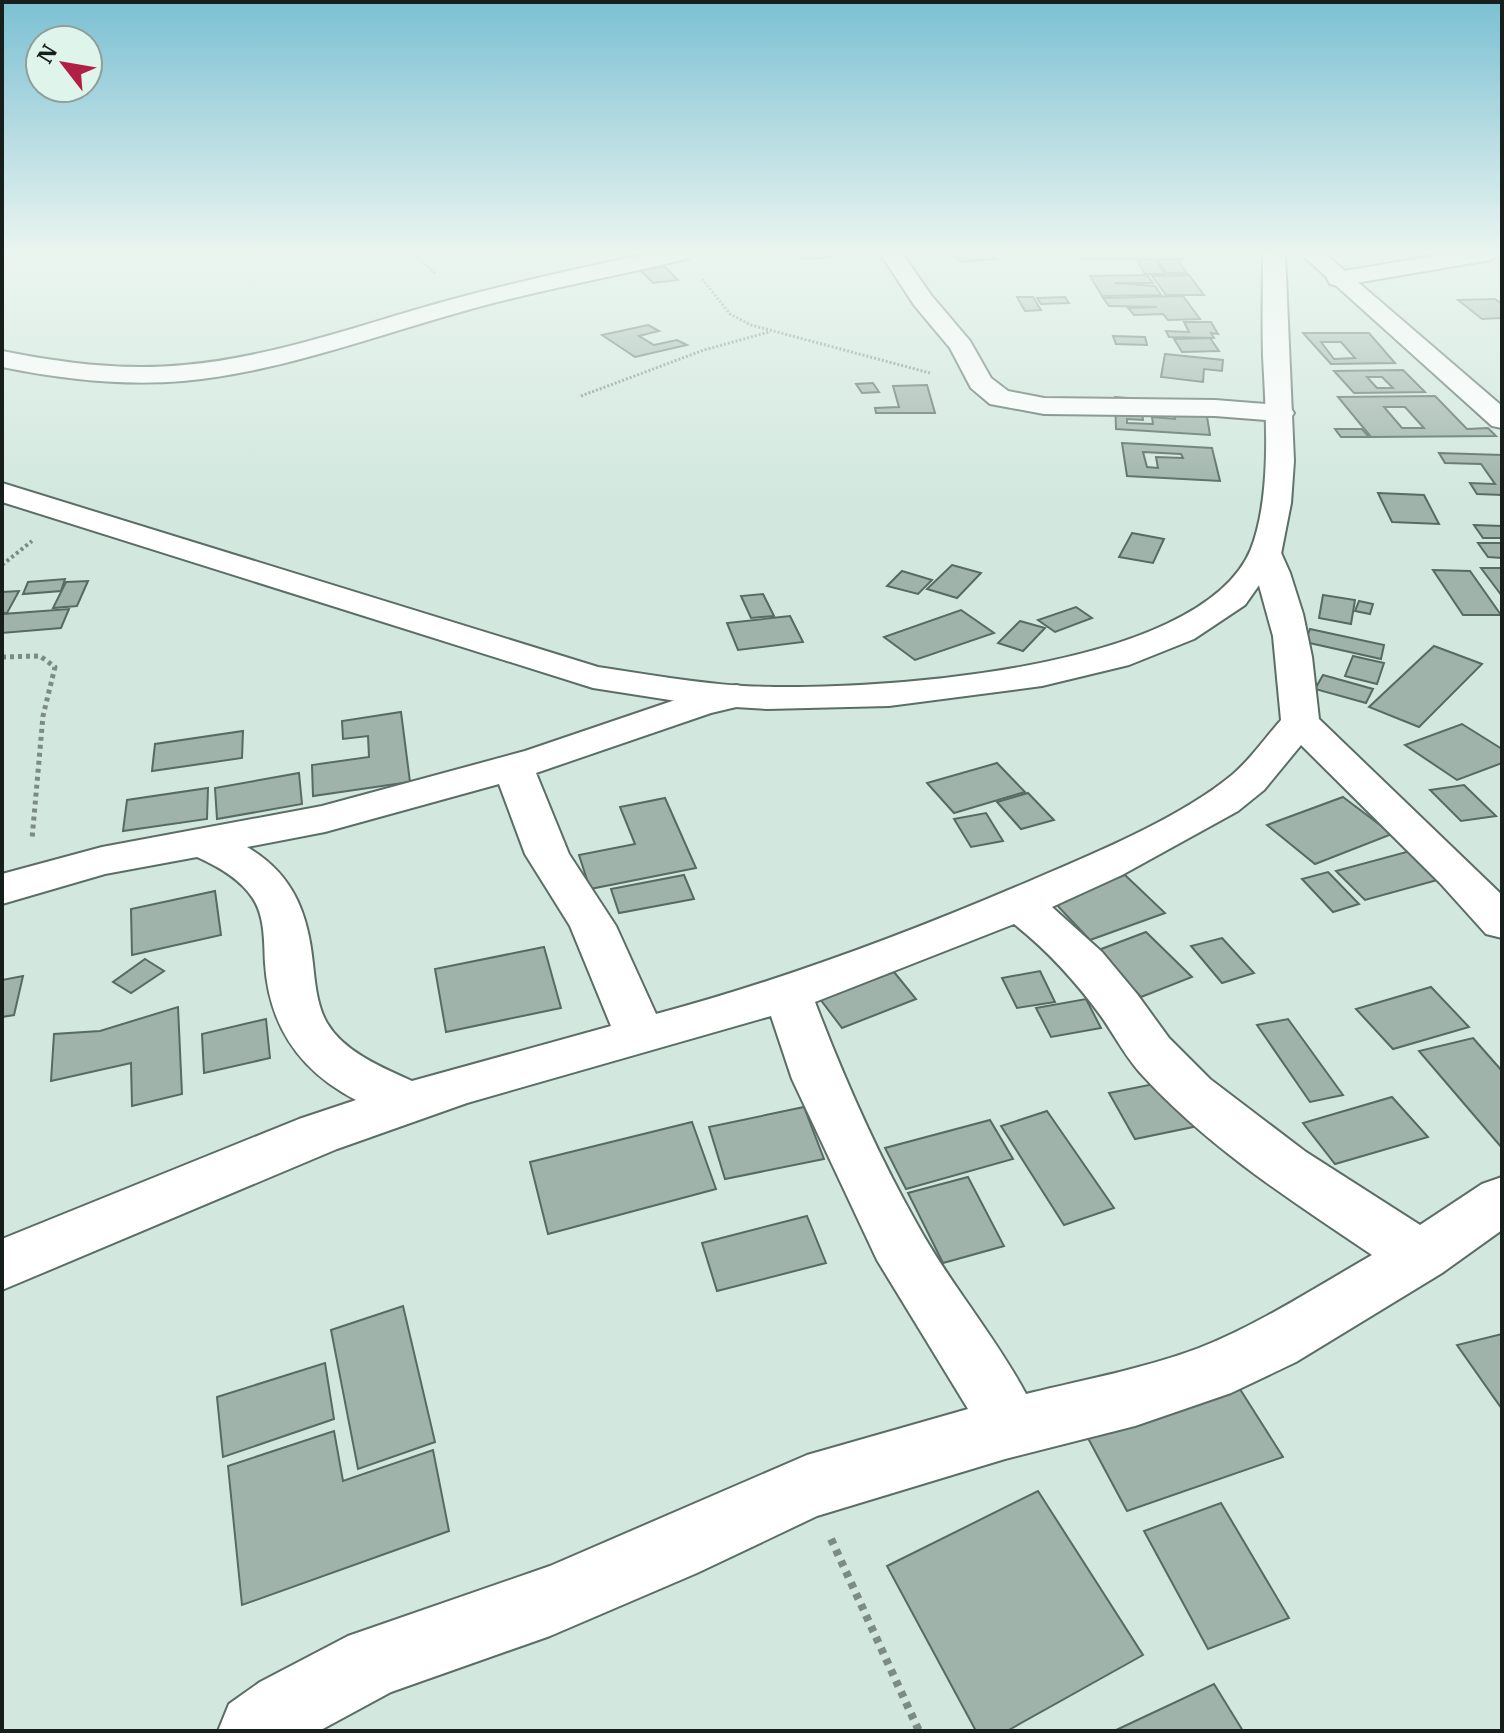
<svg xmlns="http://www.w3.org/2000/svg" width="1504" height="1733" viewBox="0 0 1504 1733" font-family="'IBM Plex Serif',serif">
	<style>
		.building { fill: #9fb3ab; stroke: #576a63; stroke-width: 2; fill-rule: evenodd }
		.lines { fill: none; stroke-linecap: round; stroke-linejoin: round }
		.minor-casing { stroke: #5a6d66; stroke-width: 4 }
		.secondary-casing { stroke: #5a6d66; stroke-width: 4 }
		.path-far3 { stroke: #7c8c85; stroke-width: 3; stroke-dasharray: 2 2; stroke-linecap: butt }
		.path-far2 { stroke: #7c8c85; stroke-width: 4; stroke-dasharray: 3 3; stroke-linecap: butt }
		.path-far1 { stroke: #7c8c85; stroke-width: 5; stroke-dasharray: 4 4; stroke-linecap: butt }
		.path { stroke: #7c8c85; stroke-width: 8; stroke-dasharray: 6 6; stroke-linecap: butt }
		.minor { fill: #fff; fill-rule: evenodd }
		.secondary { fill: #fff; fill-rule: evenodd }
	</style>
	<rect width="100%" height="100%" fill="#d2e8de"/>
	<g class="building">
		<path d="M799 253H830L832 257 803 259Z"/>
		<path d="M952 253H989L996 259 962 262Z"/>
		<path d="M1079 253H1180L1184 259H1082Z"/>
		<path d="M1137 260H1156L1165 274H1145Z"/>
		<path d="M1158 260H1178L1187 273H1167Z"/>
		<path d="M665 267 678 280 653 283 640 270Z"/>
		<path d="M1147 275 1153 283H1114L1155 286 1161 295 1102 296 1090 276Z"/>
		<path d="M1189 275 1204 295H1166L1152 276Z"/>
		<path d="M1183 296 1200 319 1168 320 1163 314 1134 315 1128 308 1157 307 1109 306 1103 298Z"/>
		<path d="M1017 297H1033L1041 310 1025 311Z"/>
		<path d="M1065 297 1069 303 1041 304 1037 298Z"/>
		<path d="M1495 299 1502 304V318L1482 319 1458 300Z"/>
		<path d="M1184 322H1211L1218 334 1211 333 1214 338 1169 337 1166 331 1189 332Z"/>
		<path d="M648 325 659 331 639 336 654 345 677 340 687 345 635 357 602 335Z"/>
		<path d="M1303 333H1369L1395 363 1331 364ZM1321 342H1341L1355 358 1334 359Z"/>
		<path d="M1113 336 1145 337 1147 345 1116 344Z"/>
		<path d="M1210 338 1219 351 1182 352 1174 339Z"/>
		<path d="M1165 354 1223 360 1222 371 1204 369 1203 382 1161 377Z"/>
		<path d="M1403 370 1425 392 1354 393 1334 371ZM1367 377H1382L1393 388H1377Z"/>
		<path d="M873 383 879 392 862 393 856 384Z"/>
		<path d="M927 385 935 413H876L875 408 899 407 893 386Z"/>
		<path d="M1435 396 1467 429 1488 428 1496 436 1371 437 1338 397ZM1384 407H1405L1424 428H1402Z"/>
		<path d="M1115 397 1205 404 1210 435 1116 429ZM1142 413 1174 415 1175 419 1152 417 1153 424 1127 423V419L1143 420Z"/>
		<path d="M1335 429H1362L1369 437H1341Z"/>
		<path d="M1122 443 1212 448 1220 481 1127 476ZM1143 452 1181 454 1183 458 1156 457 1158 468 1147 467Z"/>
		<path d="M1439 453 1502 455V495L1477 494 1470 483 1495 484 1481 464 1445 463Z"/>
		<path d="M1378 493 1424 495 1439 524 1392 522Z"/>
		<path d="M1474 525 1502 526V538H1483Z"/>
		<path d="M1132 533 1164 539 1153 563 1119 557Z"/>
		<path d="M1478 543H1502V558L1488 557Z"/>
		<path d="M952 565 981 573 957 598 927 589Z"/>
		<path d="M1481 568H1502V596Z"/>
		<path d="M1433 570 1470 571 1501 615H1463Z"/>
		<path d="M902 571 932 580 918 594 887 586Z"/>
		<path d="M65 579 61 591 23 594 28 582Z"/>
		<path d="M88 581 77 606 53 608 66 582Z"/>
		<path d="M19 591 7 613H2V592Z"/>
		<path d="M763 594 774 616 751 618 741 596Z"/>
		<path d="M1323 595 1355 600 1351 624 1319 618Z"/>
		<path d="M1359 601 1373 604 1370 614 1355 611Z"/>
		<path d="M1076 607 1092 618 1055 632 1038 620Z"/>
		<path d="M69 609 61 628 2 633 3 614Z"/>
		<path d="M961 610 994 633 915 660 884 637Z"/>
		<path d="M790 616 803 642 738 650 727 623Z"/>
		<path d="M1020 621 1045 628 1023 651 998 643Z"/>
		<path d="M1310 629 1384 645 1381 659 1305 642Z"/>
		<path d="M1434 646 1482 664 1419 727 1369 707Z"/>
		<path d="M1353 656 1384 663 1377 684 1345 676Z"/>
		<path d="M1323 675 1373 689 1366 703 1315 689Z"/>
		<path d="M401 712 410 782 313 796 312 765 369 757 368 736 343 739 342 721Z"/>
		<path d="M1462 724 1502 749V763L1457 780 1405 745Z"/>
		<path d="M243 731 242 758 152 771 155 744Z"/>
		<path d="M997 763 1025 792 954 813 927 783Z"/>
		<path d="M299 773 302 804 217 819 215 788Z"/>
		<path d="M1464 785 1496 816 1461 821 1430 790Z"/>
		<path d="M208 788 207 819 123 831 127 800Z"/>
		<path d="M1028 793 1054 820 1021 829 997 802Z"/>
		<path d="M1343 797 1392 834 1315 864 1267 825Z"/>
		<path d="M665 798 696 868 590 889 579 855 635 844 620 807Z"/>
		<path d="M986 813 1003 841 971 847 954 819Z"/>
		<path d="M1410 851 1441 879 1365 900 1336 871Z"/>
		<path d="M1328 872 1359 904 1333 912 1302 879Z"/>
		<path d="M684 875 694 899 619 913 611 889Z"/>
		<path d="M1125 875 1165 913 1090 940 1052 900Z"/>
		<path d="M215 891 221 935 132 955 131 909Z"/>
		<path d="M1146 932 1192 977 1141 997 1096 951Z"/>
		<path d="M1222 938 1254 973 1222 983 1191 946Z"/>
		<path d="M544 947 561 1008 446 1032 435 969Z"/>
		<path d="M145 959 164 971 131 993 113 982Z"/>
		<path d="M1040 971 1055 1002 1017 1008 1002 978Z"/>
		<path d="M894 972 916 999 842 1028 820 999Z"/>
		<path d="M23 976 14 1015 2 1017V980Z"/>
		<path d="M1431 987 1469 1027 1393 1049 1356 1009Z"/>
		<path d="M1086 999 1101 1028 1051 1037 1036 1008Z"/>
		<path d="M178 1007 182 1094 132 1106 131 1063 51 1081 54 1034 100 1031Z"/>
		<path d="M266 1019 270 1058 204 1073 202 1034Z"/>
		<path d="M1288 1019 1343 1095 1310 1102 1257 1025Z"/>
		<path d="M1473 1038 1502 1071V1148L1419 1051Z"/>
		<path d="M1169 1081 1198 1126 1135 1139 1109 1093Z"/>
		<path d="M1392 1097 1428 1137 1335 1164 1303 1123Z"/>
		<path d="M804 1107 824 1159 725 1179 709 1127Z"/>
		<path d="M1047 1111 1114 1208 1064 1225 1001 1126Z"/>
		<path d="M990 1120 1013 1159 906 1189 885 1148Z"/>
		<path d="M692 1122 716 1189 548 1234 530 1162Z"/>
		<path d="M968 1177 1004 1246 943 1263 908 1193Z"/>
		<path d="M807 1216 826 1263 717 1291 702 1243Z"/>
		<path d="M403 1306 435 1442 358 1469 331 1330Z"/>
		<path d="M1502 1334V1409L1457 1345Z"/>
		<path d="M325 1363 334 1419 223 1457 217 1397Z"/>
		<path d="M1231 1375 1283 1457 1127 1511 1081 1425Z"/>
		<path d="M334 1431 343 1481 433 1450 449 1531 242 1605 228 1466Z"/>
		<path d="M1038 1491 1143 1655 1007 1731H976L887 1566Z"/>
		<path d="M1221 1503 1289 1618 1208 1649 1144 1531Z"/>
		<path d="M1214 1684 1243 1731H1114Z"/>
	</g>
	<g class="lines">
		<defs>
			<g id="minor">
				<path d="M651 253H693L690 258C617 276 543 289 471 309 376 335 282 372 183 381 122 386 61 379 2 367V351C62 363 123 371 184 365 275 357 362 324 450 300 516 282 584 267 651 253Z"/>
				<path d="M880 253H902L931 295 970 341 991 378 1008 391 1044 398 1215 400 1280 405 1290 407 1294 413 1290 419 1280 421 1215 416 1044 414 990 404 971 388 950 348 914 305Z"/>
				<path d="M1451 253H1501L1490 260 1338 286 1330 284 1327 279 1330 274 1338 272Z"/>
				<path d="M1266 543 1278 546 1290 573 1303 614 1312 657 1319 719 1502 895V938L1486 934 1440 883 1301 745 1264 790 1238 811 1122 875 1052 907 1102 952 1137 994 1169 1038 1210 1079 1306 1152 1420 1225 1482 1184 1502 1177V1230L1442 1273 1296 1362 1231 1393 1135 1426 1005 1459 817 1516 697 1573 550 1636 391 1692 319 1731H218L229 1704 260 1682 348 1636 550 1566 807 1455 968 1409 877 1260 792 1079 771 1016 467 1103 337 1149 2 1290V1239L299 1119 356 1100C300 1071 269 1027 265 963 264 942 265 915 252 897 239 878 217 866 197 857L105 874 2 904V874L102 847 322 806 525 751 687 696 736 685 749 688 755 696 749 704 711 713 536 773 569 854 616 926 656 1014C787 979 914 931 1039 877 1100 851 1181 817 1232 775 1250 760 1265 738 1281 720L1273 636 1250 553 1254 546ZM499 784 525 854 570 926 611 1026 412 1081C383 1068 344 1052 327 1023 317 1006 315 983 313 964 308 913 293 874 247 847L325 832ZM1014 924C1047 950 1076 982 1101 1016 1115 1036 1126 1058 1143 1076 1209 1148 1292 1201 1372 1255 1316 1287 1260 1324 1199 1348 1143 1369 1083 1380 1026 1394 994 1334 949 1283 917 1224 877 1153 844 1078 815 1002Z"/>
			</g>
			<g id="secondary">
				<path d="M1263 253H1285L1294 461 1291 503 1281 554 1245 605 1194 639 1129 665 1042 686 889 706 767 709 702 705 593 688 2 502V483L598 667C646 674 694 683 743 686 859 692 1200 674 1251 549 1272 495 1266 414 1263 356 1262 322 1263 287 1263 253Z"/>
				<path d="M1300 253H1324L1502 406V428L1492 426Z"/>
			</g>
		</defs>
		<use href="#minor" class="minor-casing"/>
		<use href="#secondary" class="secondary-casing"/>
		<g class="path-far3">
			<path d="M413 253 436 274"/>
			<path d="M702 279 730 314 751 325 930 373"/>
			<path d="M581 396 704 350 769 332"/>
		</g>
		<path class="path-far2" d="M2 565 32 541"/>
		<path class="path-far1" d="M2 657 40 656 55 667 43 716 32 839"/>
		<path class="path" d="M831 1539 919 1731"/>
		<use href="#minor" class="minor"/>
		<use href="#secondary" class="secondary"/>
	</g>
	<linearGradient id="sky" x2="0" y2="1"><stop stop-color="#7bc0d3"/><stop offset="0.51" stop-color="#ebf5f0"/><stop offset="1" stop-color="#ebf5f0" stop-opacity="0"/></linearGradient>
	<rect width="1504" height="496" fill="url(#sky)"/>
	<rect width="1504" height="1733" fill="none" stroke="#171f1c" stroke-width="8"/>
	<g transform="translate(64 64) rotate(301)"><circle r="38" fill="#dff5ec" stroke="#8f9f99" stroke-width="2"/>
	<path d="M0-6L14 30L0 20L-14 30Z" fill="#b21f44"/>
	<text y="-12" font-size="22" font-weight="bold" text-anchor="middle" fill="#171f1c">N</text>
	</g>
</svg>
